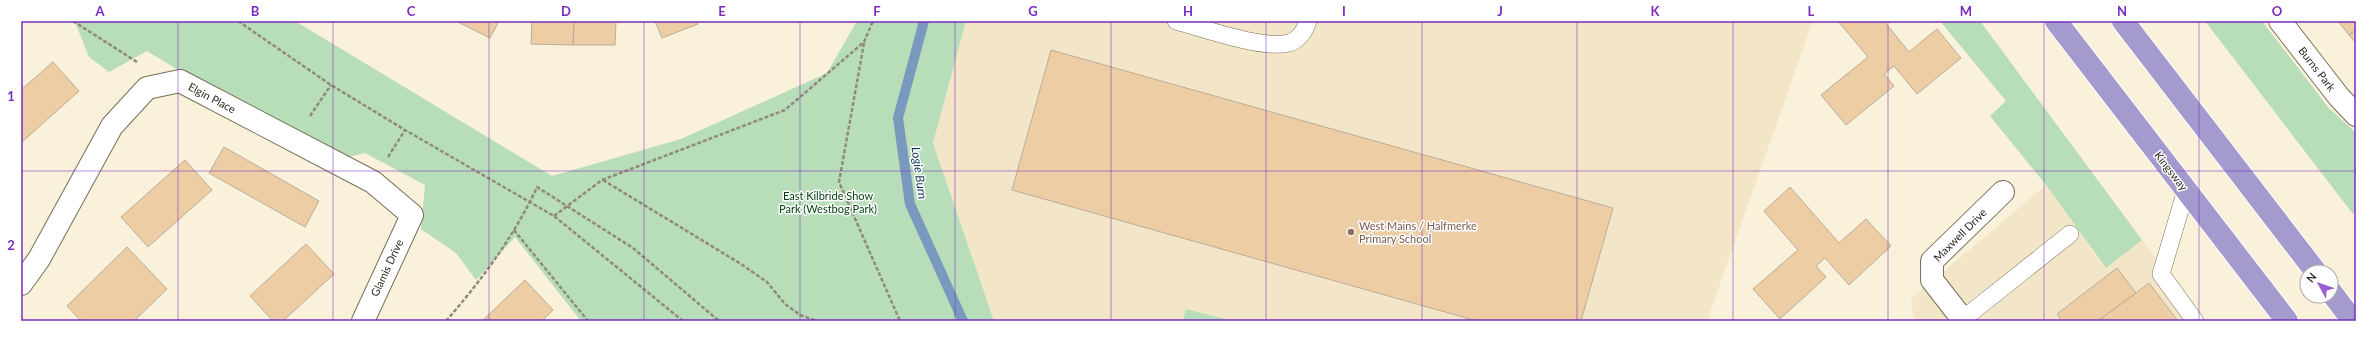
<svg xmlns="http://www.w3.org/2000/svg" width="2377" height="342" viewBox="0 0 2377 342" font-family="Lato,sans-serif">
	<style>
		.built { fill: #f3e6c8 }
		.green { fill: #b7ddb9 }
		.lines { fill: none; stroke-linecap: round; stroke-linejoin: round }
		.stream { stroke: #799abe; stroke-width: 10 }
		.building { fill: #edcda4; stroke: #bbac99 }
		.service-casing { stroke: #766e5a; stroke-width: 18 }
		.minor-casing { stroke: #766e5a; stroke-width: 24 }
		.trunk-casing { stroke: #fff; stroke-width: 24 }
		.path { stroke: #918a7b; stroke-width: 2.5; stroke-dasharray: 4 2; stroke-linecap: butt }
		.service { stroke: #fff; stroke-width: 17 }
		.minor { stroke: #fff; stroke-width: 22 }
		.trunk { stroke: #a49ace; stroke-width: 22 }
		.grid { fill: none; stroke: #7b2cbf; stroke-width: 1; stroke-opacity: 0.55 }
		.education-dot { fill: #8d6e63; stroke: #fff; stroke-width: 1.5 }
		.labels { text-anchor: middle; stroke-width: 3; stroke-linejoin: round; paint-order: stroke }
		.street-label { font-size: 11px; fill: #2d2921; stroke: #fff }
		.park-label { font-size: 11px; fill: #054215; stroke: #fff }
		.education-label { font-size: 11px; fill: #785e54; stroke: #fff; text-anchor: start }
		.water-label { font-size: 12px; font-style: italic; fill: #092f52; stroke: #fff }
		.neatline { fill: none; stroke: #7b2cbf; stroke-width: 1.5 }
		.grid-label { font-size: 13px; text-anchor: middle; font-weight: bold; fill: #7b2cbf }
	</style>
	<rect width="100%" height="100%" fill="#faf1da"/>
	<g class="built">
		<path d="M966 21H1813L1707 321H994L933 143Z"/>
		<path d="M2046 185 2105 268 2142 240 2204 321H1917L1913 315 1911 299Z"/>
	</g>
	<g class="green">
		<path d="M73 21H295L552 176 681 139 827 73 857 21H966L933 143 994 321H581L515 237 476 280 456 253 421 229 425 185 365 153 332 161 293 140 147 51 109 72 89 57 75 22Z"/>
		<path d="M1940 21H1980L2142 240 2106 268 2046 185 1990 116 2006 101Z"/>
		<path d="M2205 21H2262L2328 107 2356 133V212L2353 214Z"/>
		<path d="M1186 309 1233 321H1183Z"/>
	</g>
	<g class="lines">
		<path class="stream" d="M924 21 898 118 910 204 963 321"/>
	</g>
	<g class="building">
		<path d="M456 21H499L490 38Z"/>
		<path d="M532 21H574L573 45 531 44Z"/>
		<path d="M574 21H616L615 45H573Z"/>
		<path d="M655 21H696L698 24 662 38Z"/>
		<path d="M1838 21H1884L1909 52 1937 29 1961 58 1917 94 1894 66 1884 74 1894 86 1846 125 1821 95 1868 57Z"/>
		<path d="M2338 21H2356V30L2349 35Z"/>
		<path d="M2356 30V43L2349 35Z"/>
		<path d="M1051 50 1613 208 1581 321H1477L1012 190Z"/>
		<path d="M53 62 79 91 21 143V90Z"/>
		<path d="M224 147 319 201 305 227 209 173Z"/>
		<path d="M185 160 212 190 148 247 121 217Z"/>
		<path d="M1790 187 1839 243 1866 219 1891 246 1849 285 1825 258 1816 266 1826 277 1780 319 1753 289 1798 250 1764 211Z"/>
		<path d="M306 244 334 274 283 321H273L250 296Z"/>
		<path d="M127 247 167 289 134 321H81L67 306Z"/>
		<path d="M2117 268 2136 293 2098 321H2062L2057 314Z"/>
		<path d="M525 280 553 310 542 321H482Z"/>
		<path d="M2149 283 2178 321H2098L2136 293Z"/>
	</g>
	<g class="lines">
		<defs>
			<g id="service">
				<path d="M1176 21C1203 28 1263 50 1289 43 1299 40 1305 30 1308 21"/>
				<path d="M2186 190 2161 274 2195 321"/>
				<path d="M1963 319 2070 234"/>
			</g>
			<g id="minor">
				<path d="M2280 21 2339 97 2356 115"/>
				<path d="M21 284 39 259 112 126 147 88 180 81 373 182 412 215 363 321"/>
				<path d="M1964 321 1932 280V261L2003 192"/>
			</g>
			<g id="trunk">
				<path d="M2056 21 2287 321"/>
				<path d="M2123 21 2316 272"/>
				<path d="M2331 292 2353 321"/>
			</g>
		</defs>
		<use href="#service" class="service-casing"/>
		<use href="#minor" class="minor-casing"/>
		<use href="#trunk" class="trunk-casing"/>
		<g class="path">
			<path d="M73 21 137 62"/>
			<path d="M238 21 331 85 405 130 554 216 683 321"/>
			<path d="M864 43 839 182 900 321"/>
			<path d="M310 116 331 85"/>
			<path d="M388 157 405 130"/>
			<path d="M603 180 741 264 767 282 785 304 800 315 817 321"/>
			<path d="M554 216 602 180 785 110 864 42 873 21"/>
			<path d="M514 230 588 321"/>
			<path d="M446 321C481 281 515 235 537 187L633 248 719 321"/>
		</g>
		<use href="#service" class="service"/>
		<use href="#minor" class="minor"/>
		<use href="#trunk" class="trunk"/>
	</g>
	<path class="grid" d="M178 21V321M333 21V321M489 21V321M644 21V321M800 21V321M955 21V321M1111 21V321M1266 21V321M1422 21V321M1577 21V321M1733 21V321M1888 21V321M2044 21V321M2199 21V321M21 171H2356"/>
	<circle class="education-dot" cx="1351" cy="232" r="4"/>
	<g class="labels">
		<g class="street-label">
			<text transform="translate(2317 69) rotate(52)" y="4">Burns Park</text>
			<text transform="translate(212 98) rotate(28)" y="4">Elgin Place</text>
			<text transform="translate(2171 171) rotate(52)" y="4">Kingsway</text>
			<text transform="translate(1960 235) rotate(-45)" y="4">Maxwell Drive</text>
			<text transform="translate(387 268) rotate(-65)" y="4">Glamis Drive</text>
		</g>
		<g class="park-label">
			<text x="828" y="200">East Kilbride Show<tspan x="828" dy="13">Park (Westbog Park)</tspan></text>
		</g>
		<g class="education-label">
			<text x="1359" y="230">West Mains / Halfmerke<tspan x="1359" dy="13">Primary School</tspan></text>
		</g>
		<g class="water-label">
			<text transform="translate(919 173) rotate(82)" y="4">Logie Burn</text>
		</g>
	</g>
	<rect width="2377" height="342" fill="none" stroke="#ffffff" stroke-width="44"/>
	<g transform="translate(2319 284) rotate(310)"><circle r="19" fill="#ffffff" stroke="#aba9a6"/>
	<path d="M0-3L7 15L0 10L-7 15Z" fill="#995dd4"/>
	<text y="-6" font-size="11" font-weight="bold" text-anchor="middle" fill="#2d2921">N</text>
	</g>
	<rect x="22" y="22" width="2333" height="298" class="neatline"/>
	<g class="grid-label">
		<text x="100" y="16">A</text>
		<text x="255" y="16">B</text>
		<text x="411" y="16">C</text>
		<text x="566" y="16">D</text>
		<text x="722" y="16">E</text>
		<text x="877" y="16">F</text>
		<text x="1033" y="16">G</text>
		<text x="1188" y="16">H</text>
		<text x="1344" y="16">I</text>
		<text x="1500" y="16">J</text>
		<text x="1655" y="16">K</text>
		<text x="1811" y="16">L</text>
		<text x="1966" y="16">M</text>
		<text x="2122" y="16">N</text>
		<text x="2277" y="16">O</text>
		<text x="11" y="101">1</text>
		<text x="11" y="250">2</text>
	</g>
</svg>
